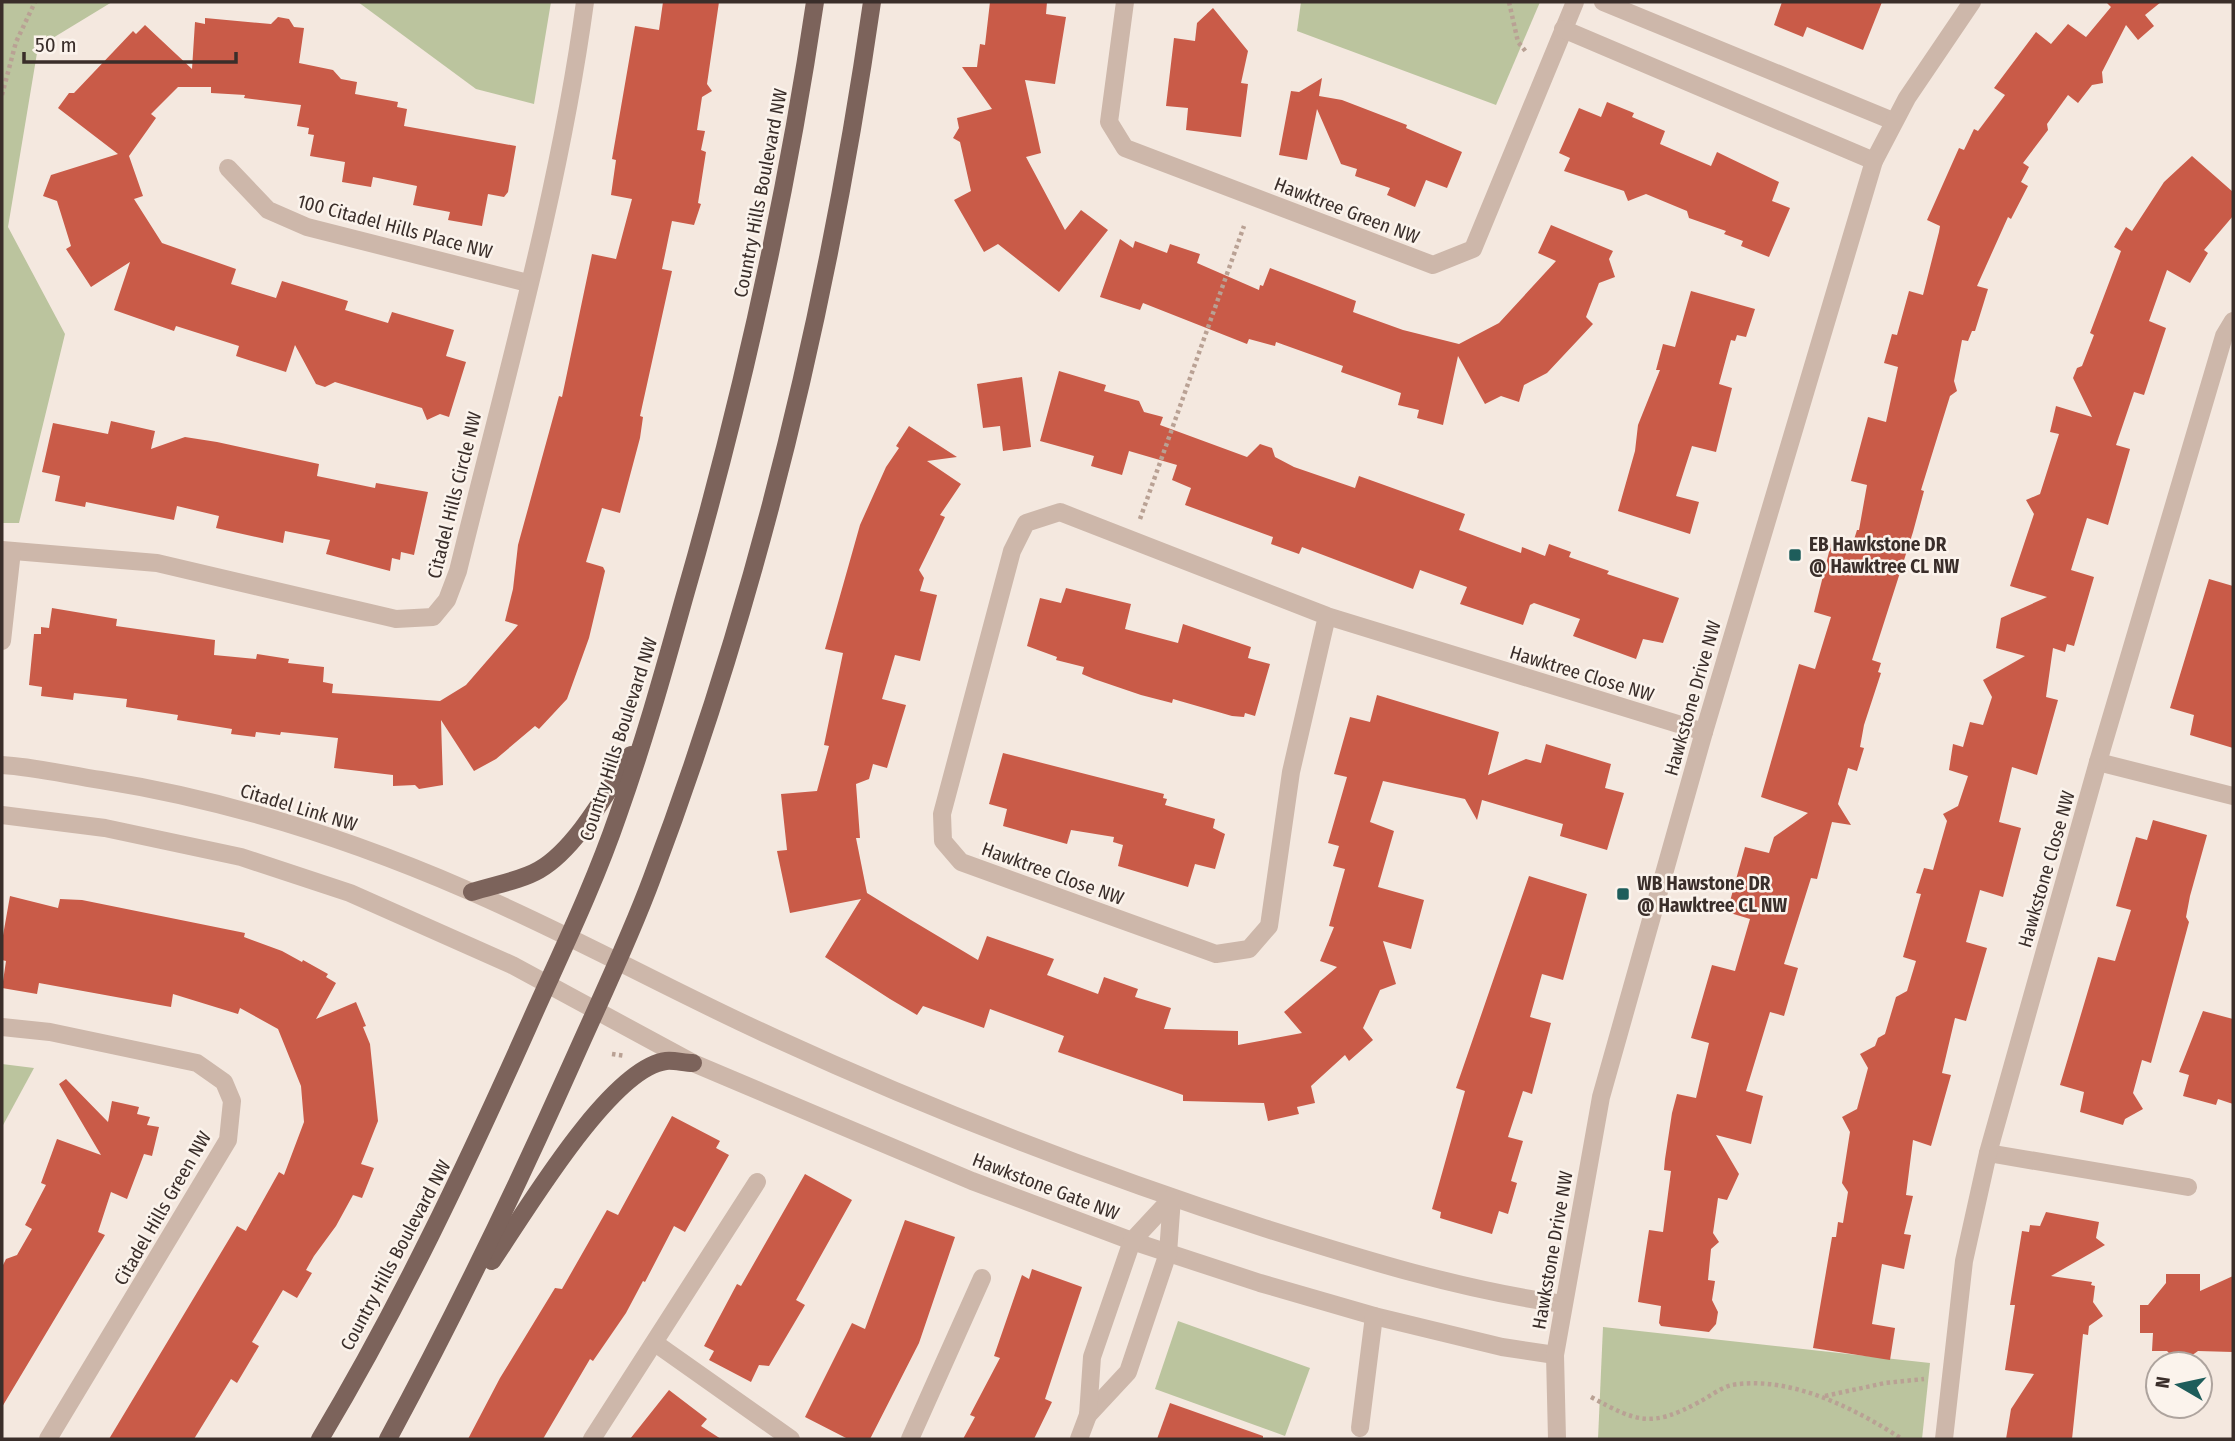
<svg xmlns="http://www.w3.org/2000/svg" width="2235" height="1441" viewBox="0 0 2235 1441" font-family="'Fira Sans Condensed',sans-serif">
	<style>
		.green { fill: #bbc49e }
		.building { fill: #c95b48 }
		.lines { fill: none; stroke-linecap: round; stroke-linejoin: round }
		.path { stroke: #b9a194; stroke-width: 4.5; stroke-dasharray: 3.5 3.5; stroke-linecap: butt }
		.minor { stroke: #cdb7aa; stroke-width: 18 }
		.major { stroke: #7c635b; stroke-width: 18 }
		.poi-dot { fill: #1e5d5b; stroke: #fbf3ec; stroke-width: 2.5 }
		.labels { text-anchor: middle; stroke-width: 5; stroke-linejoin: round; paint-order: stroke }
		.street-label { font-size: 19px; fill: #3a2e2a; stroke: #fbf3ec }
		.poi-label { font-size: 19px; font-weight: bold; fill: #3a2e2a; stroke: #fbf3ec; text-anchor: start }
	</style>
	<rect width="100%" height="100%" fill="#f4e8df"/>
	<g class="green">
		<path d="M2 2H112L38 47 8 227 65 334 19 523H2Z"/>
		<path d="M358 2H551L534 104 476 89Z"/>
		<path d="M1301 2H1540L1496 105 1297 31Z"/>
		<path d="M2 1064 34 1068 2 1127Z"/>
		<path d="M1178 1321 1310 1368 1285 1436 1155 1389Z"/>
		<path d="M1603 1327 1930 1363 1922 1439H1598Z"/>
	</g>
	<g class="building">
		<path d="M663 2H719L707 84 712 91 702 97 697 130 705 131 701 150 706 152 698 203 701 204 694 225 672 221 662 269 672 271 640 416 643 417 640 438 620 513 602 508 586 562 603 567 605 571 589 638 567 699 539 729 535 726 496 759 474 771 441 720 443 785 419 789 415 785 393 786V775L334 768 338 738 281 732 280 735 256 732 255 737 231 734 232 729 177 720 178 715 126 707 127 699 74 693 73 700 41 696 42 687 29 685 34 634H41V627L49 628 52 608 117 619 116 626 215 640 214 655 256 659 257 654 289 659 288 663 324 667 323 682 333 684 332 693 440 701 466 685 518 625 505 621 513 589 518 545 559 396 562 397 592 254 616 259 632 199 611 195 616 160 612 159 635 26 659 30Z"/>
		<path d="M990 2H1047L1046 14 1066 17 1055 84 1025 80 1041 153 1026 157 1065 230 1081 210 1108 230 1059 292 998 244 984 252 954 200 971 191 960 142 953 138 959 128 957 118 992 109 962 67H977L980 44 985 45Z"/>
		<path d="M1782 2H1882L1863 50 1807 27 1803 37 1774 25Z"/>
		<path d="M2106 2H2161L2145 15 2154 26 2138 40 2126 25 2102 72 2103 83 2092 85 2078 103 2068 95 2047 124 2048 130 2023 163 2029 167 2021 182 2028 186 2011 219 2008 217 1977 286 1988 289 1975 331H1972L1968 341 1962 340 1954 381 1957 391 1950 396 1921 490 1924 491 1913 532 1872 660 1881 663 1878 672 1881 673 1864 725 1860 747 1864 748 1857 771 1848 768 1838 804 1851 825 1832 822 1817 879 1811 878 1784 964 1798 968 1784 1016 1770 1012 1746 1091 1763 1096 1751 1144 1716 1135 1739 1174 1727 1200 1718 1198 1713 1233 1719 1242 1711 1249 1708 1280 1715 1281 1712 1300 1718 1312 1716 1324 1709 1332 1661 1326 1659 1323 1661 1306 1638 1302 1649 1230 1663 1232 1671 1171 1664 1170 1665 1159 1672 1113 1677 1094 1696 1098 1709 1043 1691 1038 1712 965 1735 971 1750 919 1727 912 1745 847 1769 853 1774 837 1808 813 1761 797 1799 664 1815 669 1831 617 1814 612 1831 544 1851 549 1857 530H1859L1867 485 1851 481 1868 417 1886 422 1898 367 1884 363 1892 334 1897 335 1909 291 1923 295 1939 232 1940 226 1927 220 1959 148 1964 150 1974 129 1978 131 2005 95 1994 88 2036 32 2051 44 2068 24 2086 37 2111 7Z"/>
		<path d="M1213 8 1248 51 1241 83 1248 84 1241 137 1186 130 1188 108 1166 106 1174 38 1195 41 1197 23Z"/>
		<path d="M278 17 289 19 294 27 304 28 299 63 333 70 341 79 357 82 355 94 398 102 397 107 407 109 404 126 516 146 508 192 504 197 488 194 482 226 448 220 450 212 413 205 417 186 373 177 371 187 342 182 345 162 310 156 314 135 308 134 309 128 297 126 301 105 244 98 245 95 211 93V87H178L151 114 156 118 129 156 143 196 134 199 162 243 236 269 231 284 276 298 282 281 348 301 345 310 388 323 392 312 454 330 446 356 466 362 449 417 440 414 427 420 422 408 335 382 325 387 316 384 295 345 286 372 236 356 239 346 176 326 174 331 114 310 130 262 91 287 66 249 71 246 57 201 43 196 51 175 118 154 58 108 69 93H74L133 31 136 34 145 25 192 69 195 22 205 24V18L271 24Z"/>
		<path d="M1322 78 1319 96 1342 100 1407 125 1406 128 1462 152 1447 188 1426 180 1415 207 1387 195 1390 188 1355 176 1357 169 1341 164 1317 109 1307 160 1279 155 1291 91 1299 92Z"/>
		<path d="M1607 102 1634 113 1632 117 1665 131 1660 144 1711 166 1717 152 1779 182 1772 201 1790 208 1769 257 1741 246 1743 241 1724 234 1726 231 1689 218 1687 211 1646 194 1628 201 1624 191 1564 171 1570 158 1559 153 1579 108 1601 117Z"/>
		<path d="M2192 156 2233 192V216L2204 250 2208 253 2190 283 2167 270 2149 321 2166 328 2144 395 2134 392 2116 445 2130 449 2108 525 2087 518 2071 570 2094 577 2074 646 2067 644 2065 652 2053 648 2046 697 2058 700 2037 775 2012 767 1999 822 2021 828 2003 897 1980 890 1966 942 1987 948 1966 1021 1955 1018 1942 1073 1951 1075 1931 1146 1913 1140 1906 1195 1913 1196 1904 1234 1911 1235 1904 1269 1882 1264 1872 1324 1895 1328 1890 1360 1813 1348 1832 1237H1836L1838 1222 1843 1223 1848 1192 1842 1183 1850 1132 1842 1117 1857 1109 1868 1068 1860 1054 1875 1046 1878 1038 1885 1034 1896 997 1907 991 1916 961 1903 957 1921 894 1916 893 1924 868 1933 870 1947 821 1943 814 1958 806 1968 776 1949 770 1953 744 1963 747 1970 722 1983 725 1992 697 1983 680 2025 656 1996 648 2001 618 2047 597 2010 586 2034 514 2026 500 2040 494 2059 434 2050 432 2056 406 2092 417 2073 378 2077 368 2082 366 2094 335 2090 333 2121 251 2114 247 2126 227 2132 231 2164 182Z"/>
		<path d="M1551 225 1613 251 1609 259 1615 277 1599 283 1586 317 1593 324 1547 373 1524 385 1519 402 1501 396 1485 404 1458 356 1443 425 1417 418 1419 410 1398 405 1401 393 1341 372 1343 366 1276 342 1275 346 1249 339 1247 344 1143 303 1140 310 1100 297 1120 239 1133 248 1135 241 1167 253 1170 244 1200 254 1197 263 1259 290 1260 285 1263 286 1270 268 1356 301 1353 312 1403 330 1459 344 1499 323 1556 261 1538 253Z"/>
		<path d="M1691 291 1755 309 1746 337 1737 335 1735 341 1731 340 1719 384 1732 388 1716 452 1692 446 1676 496 1699 502 1690 534 1618 511 1635 451 1638 425 1660 370H1656L1663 344 1675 347Z"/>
		<path d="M1059 371 1106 385 1104 391 1139 401 1144 412 1163 417 1160 425 1247 457 1260 444 1272 448 1275 457 1294 467 1355 488 1359 476 1465 514 1459 530 1521 553 1522 547 1545 556 1549 544 1571 552 1569 557 1609 571 1607 574 1679 598 1663 643 1643 639 1636 659 1573 636 1580 619 1534 603 1530 605 1523 625 1460 604 1467 587 1420 570 1413 589 1302 547 1299 554 1271 544 1273 537 1185 505 1191 488 1172 480 1177 465 1129 451 1122 475 1091 466 1094 456 1040 441Z"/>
		<path d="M1022 377 1031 447 1003 451 1000 426 983 428 977 384Z"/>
		<path d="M111 421 155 431 151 449 185 437 217 442 319 464 317 476 375 488 376 483 428 492 414 555 401 552 400 560 392 558 390 571 326 554 330 540 285 531 283 543 247 535 216 528 219 516 177 506 174 520 86 502 85 507 55 501 60 476 42 472 53 423 108 434Z"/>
		<path d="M909 426 957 457 927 461 961 484 940 515 945 517 919 570 924 578 920 591 937 595 920 661 895 655 882 699 906 705 887 768 873 764 869 779 856 784 860 838H856L867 893 911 920 978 960 987 936 1054 959 1047 975 1098 994 1104 977 1138 989 1135 997 1171 1008 1164 1029 1238 1031V1045L1302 1033 1284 1012 1337 967 1320 961 1334 927 1329 926 1345 869 1333 866 1339 846 1328 843 1347 777 1334 774 1350 717 1370 722 1377 695 1499 732 1488 775 1526 759 1541 763 1546 744 1611 764 1605 788 1624 793 1607 850 1560 836 1563 824 1482 800 1477 820 1465 799 1383 781 1370 822 1394 831 1378 887 1424 900 1411 949 1383 941 1396 984 1380 990 1363 1028 1373 1040 1349 1061 1345 1055 1311 1086 1315 1103 1297 1107 1299 1114 1268 1121 1264 1103 1183 1101V1095L1058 1052 1064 1036 990 1009 984 1028 923 1006 917 1015 890 999 825 957 861 899 790 913 777 851 787 850 781 794 817 791 829 746 824 745 843 653 825 649 860 525 886 467 899 448 896 446Z"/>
		<path d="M2209 579 2233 586V748L2190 735 2194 715 2170 708Z"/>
		<path d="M1066 588 1131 604 1125 629 1178 643 1183 624 1251 647 1248 658 1270 664 1255 716 1245 713 1244 717 1232 716 1173 699 1172 703 1141 695 1094 679 1082 674 1084 667 1056 660 1057 657 1027 646 1040 598 1061 603Z"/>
		<path d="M1003 753 1164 794 1163 798 1167 799 1165 805 1215 819 1213 828 1225 834 1215 869 1195 864 1188 887 1118 866 1123 845 1113 842 1114 837 1071 830 1067 844 1003 826 1007 809 989 804Z"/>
		<path d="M2153 820 2207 835 2190 896 2186 917 2189 922 2151 1063 2142 1060 2133 1093 2143 1109 2125 1119 2123 1125 2080 1112 2084 1092 2060 1085 2098 957 2115 961 2131 910 2116 906 2136 837 2147 840Z"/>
		<path d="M1529 876 1587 894 1563 980 1542 974 1530 1017 1551 1023 1532 1094 1523 1091 1508 1137 1523 1141 1511 1181 1517 1183 1508 1214 1499 1211 1492 1234 1440 1218 1441 1212 1432 1209 1465 1091 1456 1088Z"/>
		<path d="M10 896 58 908 60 899 82 900 245 933 244 937 282 951 302 962 303 960 328 974 326 977 336 983 316 1019 356 1002 366 1026 363 1027 370 1044 378 1121 361 1164 374 1168 362 1198 353 1195 336 1226 314 1256 306 1270 312 1273 297 1298 283 1290 252 1342 259 1346 237 1383 231 1379 194 1439H109L237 1226 246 1231 279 1172 284 1175 304 1122 301 1086 278 1029 240 1008 238 1014 173 994 171 1007 39 983 37 994 2 988 6 961 2 960V941Z"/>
		<path d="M2203 1011 2233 1019V1104L2218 1099 2216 1105 2183 1096 2189 1075 2179 1072Z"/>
		<path d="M66 1079 108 1122 112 1101 139 1107 137 1114 150 1117 147 1125 159 1127 152 1156 144 1154 127 1199 111 1192 98 1232 105 1235 2 1407V1267L6 1259 17 1255 32 1229 25 1225 46 1185 41 1183 57 1139 101 1155 59 1084Z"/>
		<path d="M672 1116 720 1141 716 1148 729 1155 685 1232 674 1226 645 1282 643 1281 626 1313 593 1361 590 1359 543 1439H468L500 1378 555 1288 562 1289 607 1210 618 1215Z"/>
		<path d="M805 1174 852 1200 796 1300 805 1305 769 1366 759 1365 751 1382 709 1360 714 1351 704 1346 737 1284 741 1286Z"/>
		<path d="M2046 1212 2099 1222 2096 1238 2105 1245 2051 1276 2092 1282 2091 1285 2095 1286 2093 1302 2103 1316 2089 1326 2088 1335 2083 1334 2072 1439H2006L2011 1409 2034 1374 2005 1370 2015 1305H2010L2022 1231 2029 1232 2030 1225 2040 1226Z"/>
		<path d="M905 1220 955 1237 919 1343 870 1439H848L805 1417 852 1323 865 1329Z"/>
		<path d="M1032 1269 1082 1287 1045 1399 1052 1402 1034 1439H963L975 1417 970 1415 1000 1358 994 1356 1022 1275 1029 1279Z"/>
		<path d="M2166 1274H2200V1291L2233 1276V1352L2198 1351 2180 1364 2167 1351H2152L2153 1333H2140V1305H2148L2166 1283Z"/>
		<path d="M669 1390 707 1419 701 1426 721 1439H630Z"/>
		<path d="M1170 1403 1263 1436V1439H1157Z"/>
	</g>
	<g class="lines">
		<g class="path">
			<path d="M1509 2 1518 42 1527 53"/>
			<path d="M2 95 16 42 35 2"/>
			<path d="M1140 519 1244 226"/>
			<path d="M612 1054 625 1056"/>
			<path d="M1825 1396 1885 1383 1924 1379"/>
			<path d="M1591 1397C1637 1422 1651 1428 1699 1402 1709 1397 1722 1387 1732 1385 1790 1375 1856 1409 1902 1439"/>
		</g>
		<g class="minor">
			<path d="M1125 2 1109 122 1125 148 1433 265 1473 249 1575 2"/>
			<path d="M1603 2 1893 121"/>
			<path d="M1563 29 1874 161"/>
			<path d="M228 168 268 210 307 227 528 283"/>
			<path d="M2 550 157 563 396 619 433 617 447 600 458 571C504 383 559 194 585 2"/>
			<path d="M1327 616 1291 772 1269 926 1249 949 1216 954 961 862 943 841 942 814 1012 551 1026 523 1060 512 1327 616 1704 732"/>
			<path d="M2 641 12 551"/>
			<path d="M2098 762 2233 796"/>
			<path d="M2 765C35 767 68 775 101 780 226 800 350 839 467 890 572 935 671 991 775 1038 934 1111 1097 1174 1264 1228 1362 1259 1461 1290 1563 1304"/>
			<path d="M2 815 105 828 241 857 350 893 512 965 693 1063 972 1181 1132 1241 1260 1283 1374 1316 1502 1347 1555 1355"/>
			<path d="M2 1027 50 1032 197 1063 224 1082 232 1101 228 1140 48 1439"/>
			<path d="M1988 1153 2188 1187"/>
			<path d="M655 1343 791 1439"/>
			<path d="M1088 1415 1128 1372 1168 1253 1172 1198"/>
			<path d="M1360 1428 1374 1316"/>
			<path d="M592 1439 757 1182"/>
			<path d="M910 1439 982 1278"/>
			<path d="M1079 1439 1088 1415 1092 1357 1132 1241 1172 1198"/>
			<path d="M1557 1439 1555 1355 1601 1097 1704 732 1874 161 1907 98 1972 2"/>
			<path d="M1944 1439 1964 1261 1988 1153 2098 762 2224 336 2233 321"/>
		</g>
		<g class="major">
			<path d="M472 892C493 885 520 881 539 870 576 849 608 790 631 755"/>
			<path d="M492 1261C524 1214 610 1068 666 1061 674 1060 684 1063 693 1063"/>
			<path d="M320 1439C399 1307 465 1168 528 1027 559 957 593 888 618 815 643 745 663 674 683 602 740 405 785 205 815 2"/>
			<path d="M388 1439C455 1315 516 1189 573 1061 600 1000 629 940 652 878 759 595 829 300 872 2"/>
		</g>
	</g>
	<g class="poi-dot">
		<rect x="1788" y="548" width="14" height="14" rx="3.5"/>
		<rect x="1616" y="887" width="14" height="14" rx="3.5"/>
	</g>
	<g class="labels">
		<g class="street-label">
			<text transform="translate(760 193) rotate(-79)" y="7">Country Hills Boulevard NW</text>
			<text transform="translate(1347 210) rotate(21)" y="7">Hawktree Green NW</text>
			<text transform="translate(395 226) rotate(15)" y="7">100 Citadel Hills Place NW</text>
			<text transform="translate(454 495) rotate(-76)" y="7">Citadel Hills Circle NW</text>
			<text transform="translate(1582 673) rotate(17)" y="7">Hawktree Close NW</text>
			<text transform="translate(1692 698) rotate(-74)" y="7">Hawkstone Drive NW</text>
			<text transform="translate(618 739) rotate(-72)" y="7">Country Hills Boulevard NW</text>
			<text transform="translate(299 807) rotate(17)" y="7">Citadel Link NW</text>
			<text transform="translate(2046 869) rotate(-74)" y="7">Hawkstone Close NW</text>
			<text transform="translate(1053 873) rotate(20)" y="7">Hawktree Close NW</text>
			<text transform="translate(1046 1186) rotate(21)" y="7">Hawkstone Gate NW</text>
			<text transform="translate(162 1208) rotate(-60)" y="7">Citadel Hills Green NW</text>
			<text transform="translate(1552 1250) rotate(-80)" y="7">Hawkstone Drive NW</text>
			<text transform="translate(395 1255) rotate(-62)" y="7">Country Hills Boulevard NW</text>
		</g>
		<g class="poi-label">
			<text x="1809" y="551">EB Hawkstone DR<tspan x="1809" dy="22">@ Hawktree CL NW</tspan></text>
			<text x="1637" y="890">WB Hawstone DR<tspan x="1637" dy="22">@ Hawktree CL NW</tspan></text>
		</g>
	</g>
	<rect width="2235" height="1441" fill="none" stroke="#3a2e2a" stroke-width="7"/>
	<g transform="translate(2179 1385) rotate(279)"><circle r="33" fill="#fbf3ec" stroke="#aea49e" stroke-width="2"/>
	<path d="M0-5L12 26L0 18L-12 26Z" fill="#1e5d5b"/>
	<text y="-10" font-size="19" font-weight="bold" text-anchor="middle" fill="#3a2e2a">N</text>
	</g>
	<path d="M24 52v10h212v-10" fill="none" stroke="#3a2e2a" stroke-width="3.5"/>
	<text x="35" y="52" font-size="21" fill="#3a2e2a" stroke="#fbf3ec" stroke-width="5" paint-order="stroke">50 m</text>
</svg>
